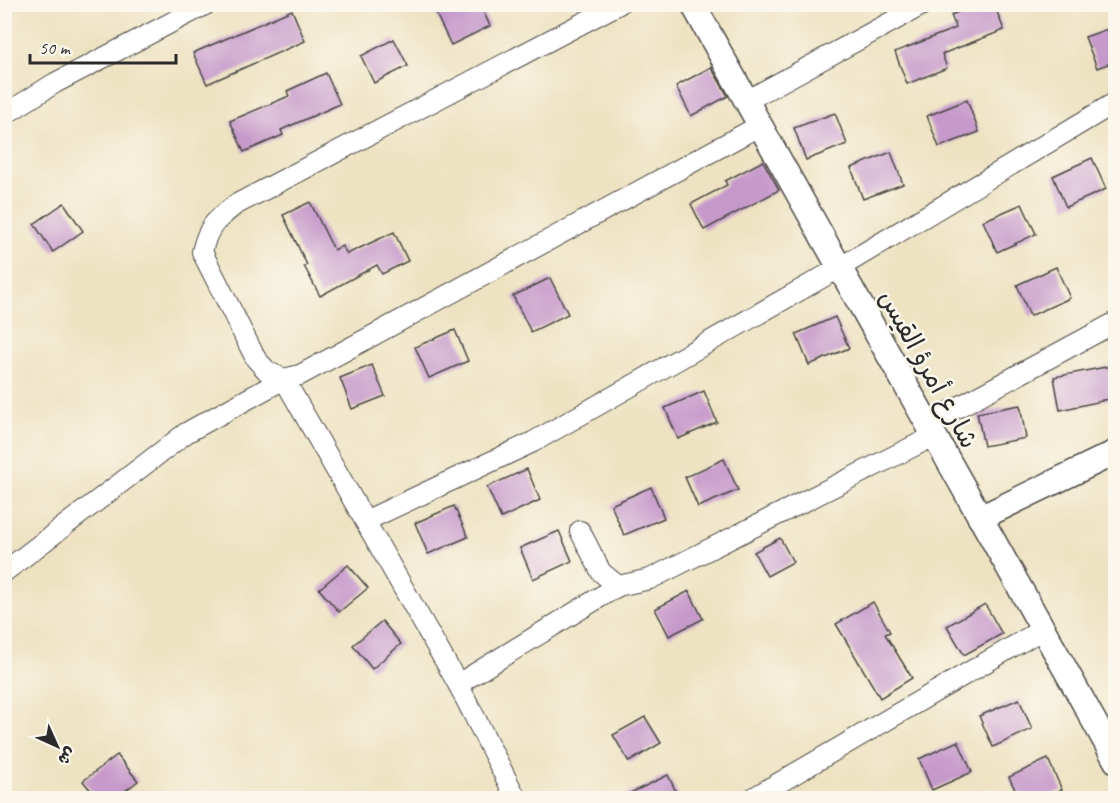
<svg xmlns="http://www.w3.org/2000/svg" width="1120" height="803" viewBox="0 0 1120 803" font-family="Caveat,'Playpen Sans Arabic',sans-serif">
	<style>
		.building { fill: #c699cb }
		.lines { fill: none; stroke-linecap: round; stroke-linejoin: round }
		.minor-casing { stroke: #484642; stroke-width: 22 }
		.tertiary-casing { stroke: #484642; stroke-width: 27 }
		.minor { stroke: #fff; stroke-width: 20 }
		.tertiary { stroke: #fff; stroke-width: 24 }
		.labels { text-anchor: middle; stroke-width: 5; stroke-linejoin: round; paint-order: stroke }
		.street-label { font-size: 26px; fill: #2b2b2b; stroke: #fbf7ec }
	</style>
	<rect width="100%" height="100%" fill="#fbf7ec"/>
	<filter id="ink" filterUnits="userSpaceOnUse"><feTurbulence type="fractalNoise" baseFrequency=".0167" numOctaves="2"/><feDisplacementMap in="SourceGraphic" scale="12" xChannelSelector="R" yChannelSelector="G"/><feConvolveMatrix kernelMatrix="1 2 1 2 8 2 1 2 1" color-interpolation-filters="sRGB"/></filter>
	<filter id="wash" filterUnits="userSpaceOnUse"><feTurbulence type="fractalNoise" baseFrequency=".008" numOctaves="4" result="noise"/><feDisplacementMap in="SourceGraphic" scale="24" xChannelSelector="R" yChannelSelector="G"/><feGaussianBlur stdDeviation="1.35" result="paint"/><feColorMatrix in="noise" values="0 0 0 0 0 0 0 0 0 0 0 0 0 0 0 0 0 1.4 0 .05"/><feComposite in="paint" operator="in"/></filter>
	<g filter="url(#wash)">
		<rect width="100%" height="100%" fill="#ede2c1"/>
		<g id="blocks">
			<g class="building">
				<path d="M457 4H480L490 26 451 45 436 14Z"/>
				<path d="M977 4H994L1004 30 942 54 947 68 907 84 895 52 956 28 951 15Z"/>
				<path d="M292 10 305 41 207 84 193 53Z"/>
				<path d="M1116 26V61L1097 68 1085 37Z"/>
				<path d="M394 39 408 66 374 83 361 56Z"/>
				<path d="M711 67 728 96 691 116 676 86Z"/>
				<path d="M326 73 340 104 281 130 283 135 244 152 230 121 289 96 287 91Z"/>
				<path d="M967 100 979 132 939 147 927 116Z"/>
				<path d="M835 113 847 144 806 160 794 128Z"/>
				<path d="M891 152 903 184 863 199 851 168Z"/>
				<path d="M1092 158 1106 189 1066 207 1053 176Z"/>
				<path d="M763 161 779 190 704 230 691 204 727 185 725 181Z"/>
				<path d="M310 202 334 250 342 246 347 254 394 232 408 261 382 274 377 265 320 296 304 266 307 265 283 215Z"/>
				<path d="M64 203 83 231 53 252 34 224Z"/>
				<path d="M1022 204 1036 234 997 252 983 221Z"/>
				<path d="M1056 267 1070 298 1030 316 1017 285Z"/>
				<path d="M550 278 568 314 531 332 513 296Z"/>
				<path d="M835 317 849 348 809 365 796 334Z"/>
				<path d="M455 330 468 361 429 378 415 347Z"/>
				<path d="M372 365 385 396 352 409 340 378Z"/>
				<path d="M1116 365V399L1102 400V401L1060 410 1054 377Z"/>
				<path d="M704 391 717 422 678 439 665 408Z"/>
				<path d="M1020 405 1026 438 984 446 977 413Z"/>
				<path d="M724 459 738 490 698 507 685 477Z"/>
				<path d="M527 469 540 500 501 518 487 487Z"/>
				<path d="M651 487 664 518 624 535 611 505Z"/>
				<path d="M454 506 468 537 428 554 415 523Z"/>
				<path d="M559 531 572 561 533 579 520 548Z"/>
				<path d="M780 538 793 562 767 576 754 552Z"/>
				<path d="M348 565 368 588 339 612 319 589Z"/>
				<path d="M689 591 703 619 669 636 655 609Z"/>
				<path d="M873 602 890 632 885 634 912 678 880 698 836 624Z"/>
				<path d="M985 604 1002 634 964 655 947 626Z"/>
				<path d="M382 621 401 644 372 669 353 645Z"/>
				<path d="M1019 699 1032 729 993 747 979 716Z"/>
				<path d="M645 717 661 743 629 762 613 735Z"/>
				<path d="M958 741 972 772 932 790 919 759Z"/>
				<path d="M117 755 138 781 116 798H97L83 781Z"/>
				<path d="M1048 759 1062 790 1044 798H1019L1009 777Z"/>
				<path d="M668 775 679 798H620Z"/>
			</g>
		</g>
	</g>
	<g filter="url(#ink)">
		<use href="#blocks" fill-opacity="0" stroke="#484642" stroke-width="1.5"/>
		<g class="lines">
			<defs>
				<g id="minor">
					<path d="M619 4 235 205C215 221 208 226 202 252L256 359 268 372 284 379 300 375 759 126"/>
					<path d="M746 101 924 4"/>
					<path d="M4 115 55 83 207 4"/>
					<path d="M927 424 1116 322"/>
					<path d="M365 521 458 684 618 586"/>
					<path d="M580 531 601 572 618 586 650 579 934 436"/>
					<path d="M4 572 186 433 284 379 365 521 533 442 839 268 1116 102"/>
					<path d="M458 684 516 798"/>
					<path d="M753 798 1043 629"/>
				</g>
				<g id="tertiary">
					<path d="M693 4C832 258 977 508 1116 761"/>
					<path d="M980 518 1116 452"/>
				</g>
			</defs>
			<use href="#minor" class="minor-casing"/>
			<use href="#tertiary" class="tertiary-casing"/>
			<use href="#minor" class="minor"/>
			<use href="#tertiary" class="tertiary"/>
		</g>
	</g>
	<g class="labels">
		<g class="street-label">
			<text transform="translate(929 369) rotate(61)" y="9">شارع أمرؤ القيس</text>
		</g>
	</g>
	<rect width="1120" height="803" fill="none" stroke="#fbf7ec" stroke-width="24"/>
	<g transform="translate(57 746) rotate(135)" stroke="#fbf7ec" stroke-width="4.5" paint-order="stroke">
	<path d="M0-4.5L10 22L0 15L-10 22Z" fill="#2b2b2b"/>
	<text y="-9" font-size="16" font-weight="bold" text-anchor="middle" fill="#2b2b2b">ش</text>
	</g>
	<path d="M30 54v9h146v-9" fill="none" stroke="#2b2b2b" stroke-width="3"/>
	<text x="39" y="54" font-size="18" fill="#2b2b2b" stroke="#fbf7ec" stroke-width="4.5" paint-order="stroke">50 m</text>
</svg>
